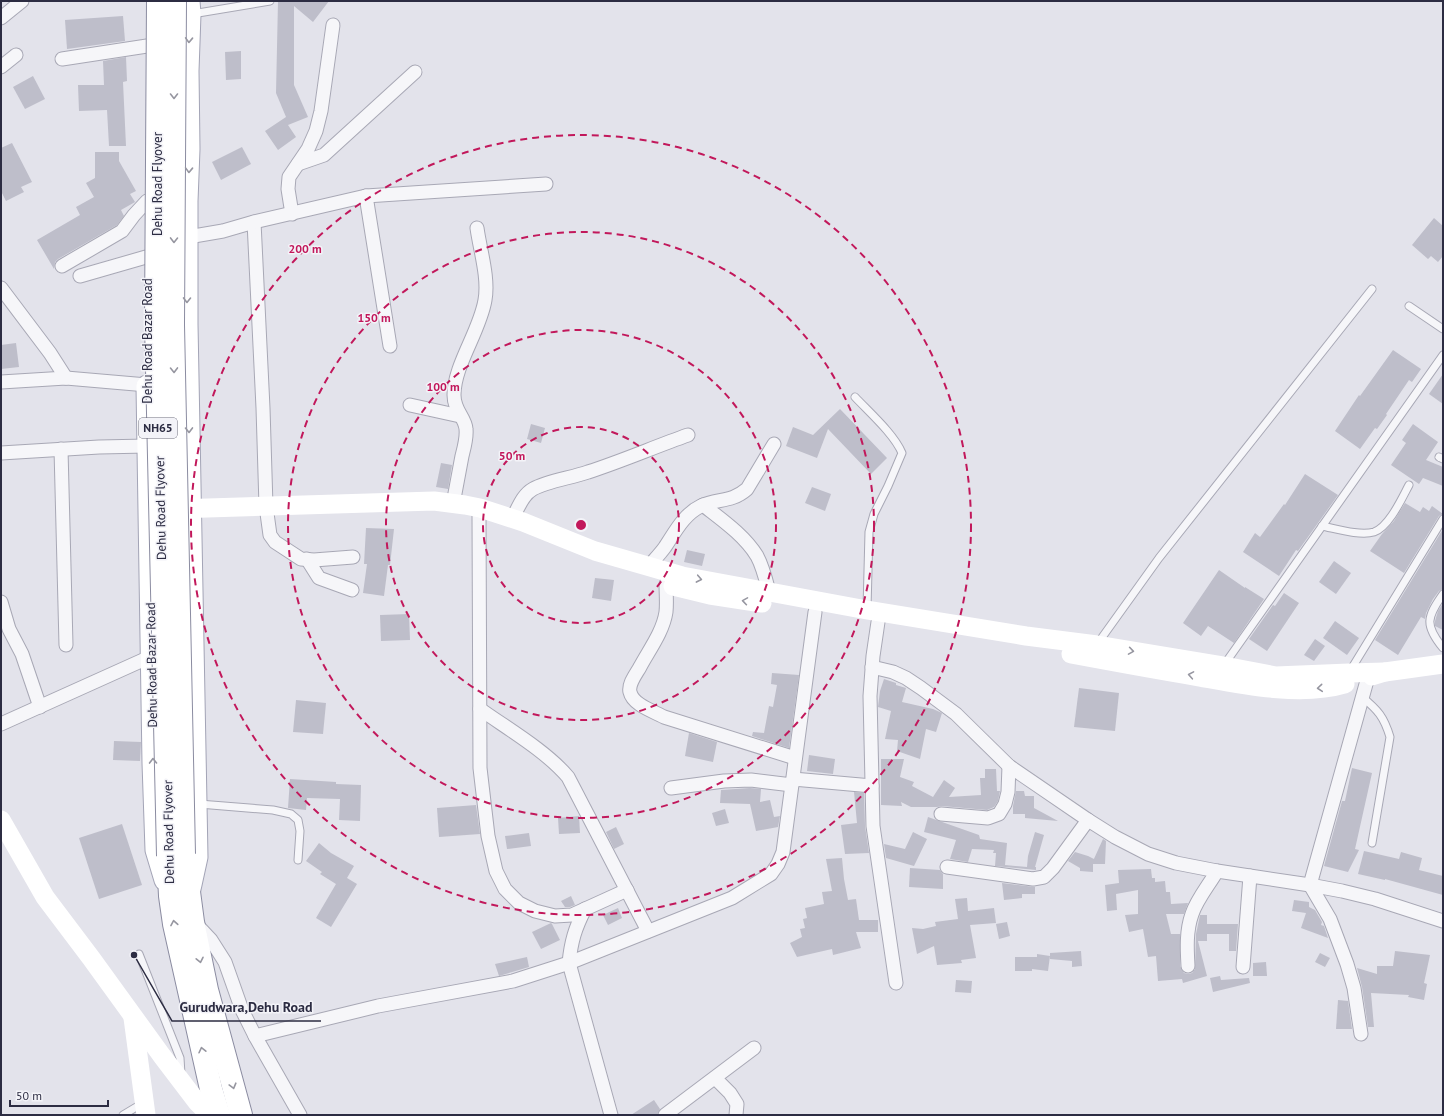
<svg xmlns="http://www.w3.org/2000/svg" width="1444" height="1116" viewBox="0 0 1444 1116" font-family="'PT Sans',sans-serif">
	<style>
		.building { fill: #bebeca }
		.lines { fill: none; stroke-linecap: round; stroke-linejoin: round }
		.lane-casing { stroke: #a8a8b5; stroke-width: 9 }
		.street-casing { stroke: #a8a8b5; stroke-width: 15 }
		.primary-casing { stroke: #a3a4b6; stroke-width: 23 }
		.highway-casing { stroke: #8b8ca1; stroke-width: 24 }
		.lane { stroke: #f6f6f9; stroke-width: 7 }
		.street { stroke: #f6f6f9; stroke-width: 13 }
		.secondary { stroke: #fff; stroke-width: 19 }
		.primary { stroke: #fff; stroke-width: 21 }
		.highway { stroke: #fff; stroke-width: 22 }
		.highway-bridge-casing { stroke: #8b8ca1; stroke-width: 24; stroke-linecap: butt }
		.highway-bridge { stroke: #fff; stroke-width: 22 }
		.oneway { stroke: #9696a0 }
		.ring { fill: none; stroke: #c2185b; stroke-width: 2; stroke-dasharray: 7 5 }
		.labels { text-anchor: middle; stroke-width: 3; stroke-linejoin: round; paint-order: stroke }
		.shield { fill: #f3f3f8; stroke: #686879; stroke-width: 1 }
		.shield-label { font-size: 12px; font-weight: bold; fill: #2c2c42 }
		.street-label { font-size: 13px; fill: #2c2c42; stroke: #f3f3f8 }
		.centre { fill: #c2185b; stroke: #f3f3f8; stroke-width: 2 }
		.ring-label { font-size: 12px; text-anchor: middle; font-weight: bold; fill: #c2185b; stroke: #f3f3f8; stroke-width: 3; stroke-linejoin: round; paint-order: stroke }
		.leader { fill: none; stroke: #2c2c42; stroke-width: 1.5 }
		.callout-dot { fill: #2c2c42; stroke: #f3f3f8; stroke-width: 1.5 }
		.callout-label { font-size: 14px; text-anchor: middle; font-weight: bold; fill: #2c2c42; stroke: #f3f3f8; stroke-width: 3; stroke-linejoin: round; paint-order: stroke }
	</style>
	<rect width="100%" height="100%" fill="#e3e3eb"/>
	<g class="building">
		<path d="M278 1H329L313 22 294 6V85L308 117 288 125 296 137 278 150 265 131 286 117 276 93Z"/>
		<path d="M123 16 125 41 67 49 65 20Z"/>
		<path d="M241 51V79L226 80 225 52Z"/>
		<path d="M126 57 127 81 123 82 126 146H109L107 110 79 111 78 85H104L103 61Z"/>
		<path d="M33 76 45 99 25 109 13 87Z"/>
		<path d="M12 143 32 182 21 187 24 192 6 201 1 191V148Z"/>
		<path d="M242 147 251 164 221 180 212 162Z"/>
		<path d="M95 152H119V161L136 191 130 194 135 202 121 210 124 216 117 225 58 259 55 262 54 269 37 240 80 215 76 207 94 197 86 183 95 178Z"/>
		<path d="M1434 218 1443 226V256L1438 262 1431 256 1428 259 1412 245Z"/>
		<path d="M16 343 19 367 1 369V345Z"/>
		<path d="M1393 350 1421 369 1412 382 1409 380 1386 414 1387 415 1377 429 1375 428 1360 449 1335 431 1359 395 1360 396Z"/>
		<path d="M1443 374V404L1429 394Z"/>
		<path d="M840 409 887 458 871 474 828 429 817 458 786 446 793 427 813 435Z"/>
		<path d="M531 424 545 428 541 443 527 439Z"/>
		<path d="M1413 424 1438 442 1426 460 1443 467V486L1423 478 1419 484 1391 465 1406 443 1402 440Z"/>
		<path d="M441 463 452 465 448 489 436 487Z"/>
		<path d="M1305 474 1338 495 1298 551 1296 550 1279 576 1243 552 1255 533 1260 537 1284 504 1285 505Z"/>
		<path d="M812 487 831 494 825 511 805 503Z"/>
		<path d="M1405 503 1420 512 1423 507 1429 511 1432 506 1443 514 1439 516 1404 573 1370 551 1382 534 1394 521Z"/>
		<path d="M366 528 394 529 390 565H388L384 596 363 593 367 564H364Z"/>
		<path d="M1443 529V589L1439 591 1433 599 1426 613 1425 619 1421 617 1398 655 1375 640Z"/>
		<path d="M687 550 705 554 702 566 684 562Z"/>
		<path d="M1334 561 1351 573 1336 594 1319 582Z"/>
		<path d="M1219 570 1245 588V587L1264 599 1234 643 1208 626 1201 636 1183 623Z"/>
		<path d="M595 578 614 580 611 601 592 598Z"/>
		<path d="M1284 593 1299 603 1267 651 1249 639 1273 605 1275 606Z"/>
		<path d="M1443 603V630L1435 626V621L1438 611Z"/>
		<path d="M409 614 410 640 381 641 380 615Z"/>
		<path d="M1335 621 1359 638 1347 655 1323 638Z"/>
		<path d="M1315 639 1325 646 1314 661 1304 655Z"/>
		<path d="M772 673 799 675 789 748 752 736 753 732 764 733 769 706 773 707 777 685 771 684Z"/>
		<path d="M884 679 896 683V685L906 688 902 702 933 709 942 713 936 732 926 729 920 759 897 751 898 740 885 739 891 711 878 707 880 691Z"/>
		<path d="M1079 688 1119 693 1115 731 1074 727Z"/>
		<path d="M296 700 326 703 323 734 293 732Z"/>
		<path d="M689 733 717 742 713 762 685 756Z"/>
		<path d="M114 741 141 742 140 761 113 760Z"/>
		<path d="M809 755 835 759 833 774 807 771Z"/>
		<path d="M881 759H904L900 777 914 782 912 786 933 797 944 780 955 788 949 797 981 795 980 778H985V769H996L997 791H1000L998 801 994 807 987 810 942 806 937 807H911L901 802 902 806 881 805Z"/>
		<path d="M1352 768 1372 773 1355 849 1359 850 1348 872 1324 866 1342 801H1345Z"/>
		<path d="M290 779 336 782V784L361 785 360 821 339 820 340 799 307 798 306 810 288 808Z"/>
		<path d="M750 788 761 789 760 802 770 800 774 817 780 816 778 827 756 831 750 804 720 803 721 790Z"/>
		<path d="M1016 791H1024L1025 796H1034V808L1058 821 1025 818V814H1013V806Z"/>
		<path d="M854 792 864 793 865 826 869 853 845 854 841 825 857 823Z"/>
		<path d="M476 805 480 834 439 837 437 808Z"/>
		<path d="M725 809 729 823 716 826 712 813Z"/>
		<path d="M579 816 580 833 559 834 558 818Z"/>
		<path d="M928 817 979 835 980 839 1007 843 1005 865 1027 867 1028 856 1035 832 1044 835 1035 867H1036V870L995 866 996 853H993L994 850 972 849 968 862 950 859 956 840 924 832Z"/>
		<path d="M122 824 142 885 99 899 79 838Z"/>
		<path d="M616 827 624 844 614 849 606 832Z"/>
		<path d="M913 832 927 839 914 866 886 858 884 844 905 849Z"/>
		<path d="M529 833 531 846 507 849 505 836Z"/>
		<path d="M1103 839 1106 841 1105 864H1093V872L1080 871V868L1068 861 1075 852 1088 856 1094 859 1093 861Z"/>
		<path d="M319 843 331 853 354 866 347 878 357 884 331 927 316 918 336 884 320 874 322 872 306 861Z"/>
		<path d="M1364 851 1399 859 1401 852 1422 858 1419 870 1443 876V895L1385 879V880L1358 874Z"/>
		<path d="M842 858 844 879 848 900 856 899 859 920H878V932H856L861 948 833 955 832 949 797 957 790 943 802 937 800 929 805 928 803 919 807 918 805 908 824 904 822 892 832 891 826 859Z"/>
		<path d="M910 868 940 870 943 874V889L909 887Z"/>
		<path d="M1151 869 1152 878H1155V882L1165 881 1166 892H1170L1171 904 1188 903 1184 914H1166L1171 934H1180V966L1184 973 1188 974 1192 973 1195 969 1196 934 1200 915H1207V924H1238L1236 951H1229V934H1207V941H1198L1207 976 1183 983 1182 979 1158 981 1156 956 1148 957 1143 929 1129 932 1125 915 1138 914V890L1116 894 1117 910 1107 911 1105 885 1119 883 1118 870Z"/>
		<path d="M1002 883 1035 887V894H1022V898L1004 900Z"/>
		<path d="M571 896 575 905 570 907H565L561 901Z"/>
		<path d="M967 898 968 911 994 908 996 923 970 925 976 958 961 960 962 963 937 965 934 946 917 954 912 928 923 929 936 926 935 922 958 919 955 899Z"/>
		<path d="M1294 900 1309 902V907L1315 910 1322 922 1321 925 1324 926 1328 938 1301 928 1306 913 1292 911Z"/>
		<path d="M618 908 622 918 608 925 603 915Z"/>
		<path d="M1007 922 1010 936 999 939 996 924Z"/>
		<path d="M551 923 552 924 560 940 541 949 532 932Z"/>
		<path d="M1081 951 1082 966 1072 967V961L1050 959V953Z"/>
		<path d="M1395 951 1430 955 1424 983 1427 984 1424 1000 1408 997 1409 995 1371 993 1374 1027H1368L1362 987 1357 968 1377 974V966H1393Z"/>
		<path d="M1320 953 1330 958 1325 967 1315 962Z"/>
		<path d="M1037 954 1050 956 1048 971 1032 969V971H1015V957H1037Z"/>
		<path d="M527 957 529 967 499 976 495 964Z"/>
		<path d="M1266 962 1267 976H1253V963Z"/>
		<path d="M1220 976 1221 980 1249 978 1250 983 1213 992 1210 978Z"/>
		<path d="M956 980 972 981 971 993 955 992Z"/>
		<path d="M1338 1000 1348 1001 1352 1029H1336Z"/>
		<path d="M654 1100 660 1109 657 1115H631Z"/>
	</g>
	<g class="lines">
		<defs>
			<g id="lane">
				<path d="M192 14 270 1"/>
				<path d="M1409 306 1443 329"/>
				<path d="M855 397C869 412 894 434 902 453L888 486 874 514 869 532 867 609"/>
				<path d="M1439 457 1443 459"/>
				<path d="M1322 526C1337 529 1360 536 1374 532 1389 527 1402 498 1409 485"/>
				<path d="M1443 594C1427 617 1424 625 1443 648"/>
				<path d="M1098 643 1159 558 1372 289"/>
				<path d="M1224 665 1443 355"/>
				<path d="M1350 671 1443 519"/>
				<path d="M1362 697C1378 710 1384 717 1390 737L1372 843"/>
				<path d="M199 804 273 810 291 814 298 820 300 831 298 860"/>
				<path d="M139 954 180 1058 181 1074"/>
				<path d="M123 1115 143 1103"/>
			</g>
			<g id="street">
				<path d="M1 18 22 1"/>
				<path d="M62 59 147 46"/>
				<path d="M1 67 16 55"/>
				<path d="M298 164 324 155 415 72"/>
				<path d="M366 196 390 346"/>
				<path d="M292 214 288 189 289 177 308 149 316 131 321 111 333 25"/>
				<path d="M254 222 263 408 266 506 270 535 275 542 301 559 314 560 353 557"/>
				<path d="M188 237 223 231 254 222 366 196 546 184"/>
				<path d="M62 266 122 231 134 215 147 201"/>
				<path d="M80 276 146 257"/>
				<path d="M1 288 50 353 66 378"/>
				<path d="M1 382 66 378 147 385"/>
				<path d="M410 405 460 416"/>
				<path d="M61 449 66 645"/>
				<path d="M1 453 99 447 147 446"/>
				<path d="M453 504C456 488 459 472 462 456 464 448 467 438 466 429 465 417 454 411 454 395 454 365 480 331 485 300 489 278 480 250 477 228"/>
				<path d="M703 505C722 520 744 535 757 556 763 567 766 580 769 592"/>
				<path d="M479 515 480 768 488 836 496 871 505 889 519 903 535 911 555 916 572 915 627 890"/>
				<path d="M512 519C518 509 522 495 533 489 547 481 571 478 588 472 622 461 654 447 688 435"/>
				<path d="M307 559 319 578 352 590"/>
				<path d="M649 566C654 560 660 554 665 547 675 532 684 514 701 506 717 498 731 503 747 489L774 444"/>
				<path d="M666 584C666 593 667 603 666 612 663 632 649 650 640 667 636 674 628 684 630 692 633 705 653 711 664 717L795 758"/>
				<path d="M1 602 9 629 22 654 40 707"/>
				<path d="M878 622 873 656 870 696 873 826 896 983"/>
				<path d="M872 667 893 672 906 678 921 688 956 714 1009 766 1088 820 1115 837 1148 854 1176 863 1217 871 1310 885 1342 891 1375 899 1443 921"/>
				<path d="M480 709C508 729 546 751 568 777L648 931"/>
				<path d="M1 724 152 656"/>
				<path d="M793 779 872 786"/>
				<path d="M671 788 724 781 751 780 792 785"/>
				<path d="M941 814 988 818 999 814 1005 804 1008 792 1009 766"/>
				<path d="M947 867 1033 879 1044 877 1053 868 1088 820"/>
				<path d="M585 909C575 928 571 942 569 963L611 1115"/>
				<path d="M195 923 211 940 225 962 242 1010 255 1036 300 1115"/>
				<path d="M1188 966C1187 949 1186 931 1192 914 1197 899 1209 885 1217 871"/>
				<path d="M1243 967 1250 876"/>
				<path d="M1361 1034 1354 988 1347 964 1330 919 1310 885 1368 677"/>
				<path d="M255 1036 378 1006 513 981 569 963 732 898 771 874 778 864 783 852 815 612"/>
				<path d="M715 1078 730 1093 737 1104 736 1115"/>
				<path d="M665 1115 754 1048"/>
			</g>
			<g id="primary">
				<path d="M189 1 190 14 188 71 189 149 187 201V324L197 857 190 889"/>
				<path d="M147 386 153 763 156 850 165 880"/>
			</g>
			<g id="highway">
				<path d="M184 854 193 922 207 990 241 1115"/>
				<path d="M168 856 170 896 174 924 211 1089 219 1115"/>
			</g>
		</defs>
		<use href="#lane" class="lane-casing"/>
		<use href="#street" class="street-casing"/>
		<use href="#primary" class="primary-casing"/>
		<use href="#highway" class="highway-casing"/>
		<use href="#lane" class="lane"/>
		<use href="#street" class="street"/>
		<g class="secondary">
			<path d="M175 509 434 501 465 505 480 508 523 522 595 551 682 576 867 610 1026 636 1097 645 1224 666 1276 676 1349 673 1385 672"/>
			<path d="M673 586 710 595 762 603"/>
			<path d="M1071 654C1114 662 1157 670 1200 677 1244 685 1301 697 1345 684"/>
			<path d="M1372 676 1385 672 1443 664"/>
			<path d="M1 820 45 897 91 958 162 1056 197 1102 210 1115"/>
			<path d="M133 1018 146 1115"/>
		</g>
		<use href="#primary" class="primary"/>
		<use href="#highway" class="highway"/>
		<defs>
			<g id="highway-bridge">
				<path d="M158 1 156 324 168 856"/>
				<path d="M175 1 173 325 184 854"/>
			</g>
		</defs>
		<use href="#highway-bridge" class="highway-bridge-casing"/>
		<use href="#highway-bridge" class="highway-bridge"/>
	</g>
	<defs><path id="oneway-chevron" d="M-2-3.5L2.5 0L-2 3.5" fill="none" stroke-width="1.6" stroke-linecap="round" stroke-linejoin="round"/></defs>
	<g class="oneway">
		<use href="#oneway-chevron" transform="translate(189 40) rotate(92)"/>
		<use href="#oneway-chevron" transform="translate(174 96) rotate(90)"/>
		<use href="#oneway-chevron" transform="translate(189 170) rotate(92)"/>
		<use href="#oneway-chevron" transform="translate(174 240) rotate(91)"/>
		<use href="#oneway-chevron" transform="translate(187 300) rotate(91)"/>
		<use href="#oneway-chevron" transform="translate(174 370) rotate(89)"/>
		<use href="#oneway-chevron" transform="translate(189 430) rotate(89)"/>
		<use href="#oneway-chevron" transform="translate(699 579) rotate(11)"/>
		<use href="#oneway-chevron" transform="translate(745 601) rotate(-171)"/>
		<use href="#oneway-chevron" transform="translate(1131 651) rotate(9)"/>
		<use href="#oneway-chevron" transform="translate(1191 675) rotate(-170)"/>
		<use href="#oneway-chevron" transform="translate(1320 688) rotate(175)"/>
		<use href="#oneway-chevron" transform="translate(153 761) rotate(-91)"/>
		<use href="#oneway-chevron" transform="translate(174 923) rotate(-100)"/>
		<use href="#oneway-chevron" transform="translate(200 960) rotate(78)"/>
		<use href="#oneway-chevron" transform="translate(202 1050) rotate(-103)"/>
		<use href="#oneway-chevron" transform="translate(233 1086) rotate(75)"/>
	</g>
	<g class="ring">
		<circle cx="581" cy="525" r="98"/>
		<circle cx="581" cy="525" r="195"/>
		<circle cx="581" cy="525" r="293"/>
		<circle cx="581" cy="525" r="390"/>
	</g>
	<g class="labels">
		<rect class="shield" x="139" y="418" width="38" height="20" rx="3"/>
		<g class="shield-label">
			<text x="158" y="432">NH65</text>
		</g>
		<g class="street-label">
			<text transform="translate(157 184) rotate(-90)" y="5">Dehu Road Flyover</text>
			<text transform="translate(147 341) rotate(-90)" y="5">Dehu Road Bazar Road</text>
			<text transform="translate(160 508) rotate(-91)" y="5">Dehu Road Flyover</text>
			<text transform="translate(151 665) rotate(-91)" y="5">Dehu Road Bazar Road</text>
			<text transform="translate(168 832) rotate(-91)" y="5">Dehu Road Flyover</text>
		</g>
	</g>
	<circle cx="581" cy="525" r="6" class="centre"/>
	<g class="ring-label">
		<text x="305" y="253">200 m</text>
		<text x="374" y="322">150 m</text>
		<text x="443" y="391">100 m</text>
		<text x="512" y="460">50 m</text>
	</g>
	<path class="leader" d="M134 955L172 1021H321"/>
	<circle class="callout-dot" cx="134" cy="955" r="4"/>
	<g class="callout-label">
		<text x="246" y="1012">Gurudwara,Dehu Road</text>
	</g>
	<rect width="1444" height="1116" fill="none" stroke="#2c2c42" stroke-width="4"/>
	<path d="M10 1100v6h98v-6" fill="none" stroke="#2c2c42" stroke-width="2"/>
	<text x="16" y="1100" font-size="12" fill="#2c2c42" stroke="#f3f3f8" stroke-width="3" paint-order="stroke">50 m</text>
</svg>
